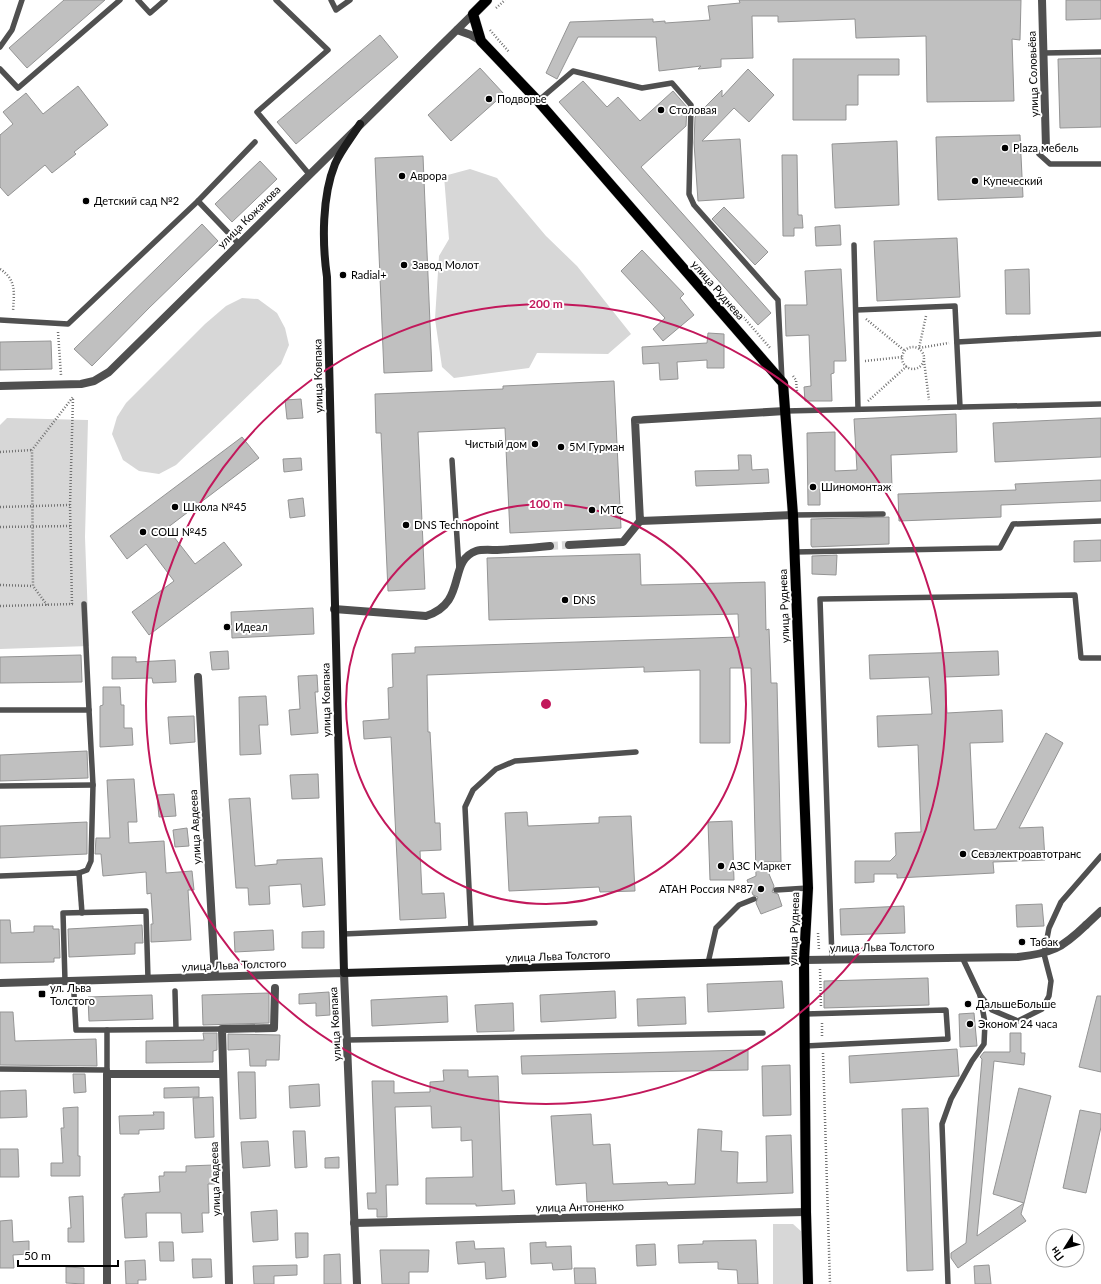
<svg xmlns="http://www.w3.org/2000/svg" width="1101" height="1284" viewBox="0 0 1101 1284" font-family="Lato,sans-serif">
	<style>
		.green { fill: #d7d7d7 }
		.building { fill: #c0c0c0; stroke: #949494 }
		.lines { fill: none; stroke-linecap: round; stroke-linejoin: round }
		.tertiary-tunnel { stroke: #d9d9d9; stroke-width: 8; stroke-dasharray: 8 4; stroke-linecap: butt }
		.primary-casing { stroke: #dbdbdb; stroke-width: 11 }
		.path { stroke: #727272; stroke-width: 2.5; stroke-dasharray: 1 2; stroke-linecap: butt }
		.service { stroke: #505050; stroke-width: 5.5 }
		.minor { stroke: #505050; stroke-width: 8 }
		.tertiary { stroke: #505050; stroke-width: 8 }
		.secondary { stroke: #1d1d1d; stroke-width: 8 }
		.primary { stroke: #000; stroke-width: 10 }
		.ring { fill: none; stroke: #c2185b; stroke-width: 2 }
		.poi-dot { fill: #000; stroke: #fff; stroke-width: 1.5 }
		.labels { text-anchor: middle; stroke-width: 4; stroke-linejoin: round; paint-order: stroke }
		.street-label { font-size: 11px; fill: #000; stroke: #fff }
		.poi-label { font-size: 11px; fill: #000; stroke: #fff; text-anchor: start }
		.centre { fill: #c2185b; stroke: #fff; stroke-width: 2 }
		.ring-label { font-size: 12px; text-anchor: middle; font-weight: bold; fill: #c2185b; stroke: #fff; stroke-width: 4; stroke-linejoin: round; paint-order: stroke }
	</style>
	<rect width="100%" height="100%" fill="#fff"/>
	<g class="green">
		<path d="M470 169 497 178 546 236 577 266 631 334 608 354 537 353 529 368 454 378 442 367 435 319 439 256 449 239 444 176Z"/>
		<path d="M242 298 258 299 277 313 285 328 289 345 281 364 176 465 159 474 139 471 123 460 112 434 117 417 126 403 205 324 226 306Z"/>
		<path d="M7 418 88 420 85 537 89 646 0 649V425Z"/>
		<path d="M773 1224H793L803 1233 805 1284H773Z"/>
	</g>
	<g class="building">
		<path d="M64 0H105L27 68 9 48Z"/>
		<path d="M739 0H1021L1020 40 1012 39 1014 101 927 102 926 36 856 38 855 19 778 22V16H752L753 58 721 59V67L698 69 701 66 659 71 656 37H578L557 79 546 73 570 22 653 19V22L665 21V23L710 20 708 6 740 3Z"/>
		<path d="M1066 0H1101V19L1066 20Z"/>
		<path d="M380 35 398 57 296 144 277 122Z"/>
		<path d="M1101 58V127L1060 128 1058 59Z"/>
		<path d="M793 59H899V75H858V105H846V120H793Z"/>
		<path d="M480 68 504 94 451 141 428 115Z"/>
		<path d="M748 69 774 95 749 122 734 108 702 141 740 139 744 198 698 201 694 143 695 117 722 90V97Z"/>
		<path d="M583 81 607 107 618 97 640 121 673 91 687 107 686 126 641 167 771 313 758 325 559 102Z"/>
		<path d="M78 86 108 125 74 152 76 154 52 173 45 165 8 196 0 187V135L13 124 3 112 26 93 43 114Z"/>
		<path d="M1020 135 1023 197 938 200 936 137Z"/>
		<path d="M897 141 899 205 835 208 832 144Z"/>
		<path d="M782 155H797L798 215H802L803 228H794V236H783Z"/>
		<path d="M423 156 432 371 384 373 375 158Z"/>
		<path d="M260 161 277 179 232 222 215 204Z"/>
		<path d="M724 207 768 252 755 265 712 219Z"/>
		<path d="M202 224 218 241 149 308 92 366 74 349Z"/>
		<path d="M840 225 841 245 816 246 815 227Z"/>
		<path d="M957 238 960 297 877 301 874 241Z"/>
		<path d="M642 250 684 294 680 298 694 315 663 341 653 329 665 318 621 271Z"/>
		<path d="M841 269 846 361H834V373L831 374 832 401H805L804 387 811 386 809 335 786 336 785 305H807L805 271Z"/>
		<path d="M1029 269 1030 314H1006L1005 270Z"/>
		<path d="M708 333 724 334V368H707V360L677 362 678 379 660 380 659 363 643 364 642 347 707 343Z"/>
		<path d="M51 341 52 369 0 370V342Z"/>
		<path d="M614 381 621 528 510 533 505 428 418 432 425 589 388 591 381 433H376L375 394 503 389V386Z"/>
		<path d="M301 399 303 418 287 419 285 400Z"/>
		<path d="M956 414 957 452 891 455 892 487 820 489V505H808L807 433 835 432V471L857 470 854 419Z"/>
		<path d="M1101 418V457L995 462 993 423Z"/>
		<path d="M242 437 259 458 167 528 195 564 224 542 242 565 149 635 132 612 174 581 146 544 127 559 110 536Z"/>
		<path d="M738 455H751L752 470 768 469 769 483 696 486 695 471 739 470Z"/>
		<path d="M301 458 302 470 284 472 283 459Z"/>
		<path d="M1101 480V501L1001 505V517L899 521 898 494 1016 490 1015 484Z"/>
		<path d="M303 498 305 516 290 518 288 500Z"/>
		<path d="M889 517V544L812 547 811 545V519Z"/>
		<path d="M1101 540V561L1074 562V541Z"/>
		<path d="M640 554 641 585 765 582 766 630 769 629 771 683H777L781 862H764L774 886 772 892 778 894 782 906 761 914 756 903 758 897 753 895 747 880 756 876 751 668H730V743H700V670L644 672V667L427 675 428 732H430L435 823H440L441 850 420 851 422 894 444 893 446 918 400 920 391 737 364 739 363 721 389 719 388 688 393 687 392 654 415 653V647L739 637 738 614 489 620 487 558Z"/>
		<path d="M837 555 836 575 812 574V556Z"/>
		<path d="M313 608 314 634 232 638 231 612Z"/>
		<path d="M228 651 229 669 212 670 210 652Z"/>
		<path d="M998 651 999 675 945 677 947 713 1002 710 1003 742 970 743 974 830 996 829 1046 733 1063 743 1019 828 1043 827 1045 860 993 862 994 873 897 878V874H874V882L855 883V861H890L896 855 895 833 921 832 918 745 878 747 877 716 932 714 929 677 870 679 869 655Z"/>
		<path d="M81 655 82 682 0 683V657Z"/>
		<path d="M112 657H136V662L175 660 176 682 153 683 152 678 112 679Z"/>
		<path d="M317 675 318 692H315L318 733 291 735 289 710 300 709 298 676Z"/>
		<path d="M103 687H120L121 705H124V728H132L133 745 100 747V706L103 705Z"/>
		<path d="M266 696 268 725H259L261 754 240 755 239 697Z"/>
		<path d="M194 716 195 742 170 744 168 717Z"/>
		<path d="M87 751 88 778 0 781V755Z"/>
		<path d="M318 774 319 798 292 799 290 775Z"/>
		<path d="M134 779 137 822H128L129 843 164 841 166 873 192 871 194 890H188L191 940 151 942V924H153L151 893 147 894 146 872 103 876 101 854H95L96 838H110L107 780Z"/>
		<path d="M174 794 176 816 159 817 157 795Z"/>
		<path d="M250 798 255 866 277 864V860L322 858 325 905 303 907 301 884 269 886 270 904 249 905 248 888H236L229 799Z"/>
		<path d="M527 812 528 826 599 823V817L631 816 635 891 600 892 599 887 509 891 505 813Z"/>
		<path d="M732 821 734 880H710L708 822Z"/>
		<path d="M87 822V854L0 858V826Z"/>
		<path d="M187 828 189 846 175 847 173 830Z"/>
		<path d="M1042 904 1044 926 1017 927 1016 905Z"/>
		<path d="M904 906 905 933 841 935 840 909Z"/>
		<path d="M0 920H10L11 933 34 932V926H53V929H59L60 958H54V962L0 963Z"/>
		<path d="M142 925 143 943H135V954L69 957 68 929Z"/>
		<path d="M273 930 274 950 235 952 234 932Z"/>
		<path d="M324 931V948H302V932Z"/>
		<path d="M928 978 929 1005 824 1008V981Z"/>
		<path d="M782 981 784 1008 708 1012 707 984Z"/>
		<path d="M615 991 616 1018 541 1022 540 995Z"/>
		<path d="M329 992 330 1015 316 1016V1003L299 1004V994Z"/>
		<path d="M269 993V1023L203 1025 202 995Z"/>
		<path d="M152 995 153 1019 89 1021 88 997Z"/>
		<path d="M447 996 448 1022 372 1026 371 1000Z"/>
		<path d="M1097 996H1101V1072L1079 1067Z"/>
		<path d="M685 997 686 1024 638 1026 637 999Z"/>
		<path d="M513 1003 514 1031 477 1032 475 1005Z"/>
		<path d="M0 1012H13L15 1041 96 1039 97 1066 0 1065Z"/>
		<path d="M974 1013 977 1046 960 1047 959 1014Z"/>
		<path d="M203 1033H217V1050L213 1051V1062L146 1063V1041L204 1040Z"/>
		<path d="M1010 1033H1021V1053H1025L1024 1065 994 1061 977 1236 1024 1203 1021 1214 1026 1221 958 1268 951 1258V1253L966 1243 982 1059 980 1057 984 1052H1010Z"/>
		<path d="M228 1034 280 1035 279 1060H266V1066H250L249 1049 228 1050Z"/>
		<path d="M957 1049 959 1076 850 1083 849 1056Z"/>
		<path d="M748 1050V1070L522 1074 521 1056Z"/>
		<path d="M790 1065 791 1115 763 1116 762 1066Z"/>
		<path d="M443 1070H468V1077L498 1076 502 1191 514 1190 515 1204 476 1206V1204H426V1178L473 1177 472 1140 461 1141V1127L432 1128 431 1106 395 1107 398 1185H386L387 1217H377V1209H368L367 1193H376L372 1081H394V1093L430 1092V1082L444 1081Z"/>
		<path d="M238 1072H255L256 1118 240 1119Z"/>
		<path d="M73 1074H85L86 1092 74 1093Z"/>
		<path d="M319 1084 320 1106 290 1108 289 1086Z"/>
		<path d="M199 1087V1097L164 1098V1088Z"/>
		<path d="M1019 1088 1051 1096 1024 1203 993 1194Z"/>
		<path d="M26 1090 27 1117 0 1118V1091Z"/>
		<path d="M213 1097 214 1137 195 1138 193 1098Z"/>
		<path d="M78 1107V1156H80V1176H51V1163H63L61 1128H64L63 1108Z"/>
		<path d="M928 1108 933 1270 907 1271 902 1109Z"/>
		<path d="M1080 1110 1101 1114V1127L1086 1193 1063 1188Z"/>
		<path d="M153 1112H164V1129L139 1130V1134H120L119 1116 154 1115Z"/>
		<path d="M591 1114 593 1145 610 1144 613 1184 667 1182 668 1185 695 1184 698 1129 722 1131 721 1151 738 1152 737 1183 767 1182 766 1136 791 1135 793 1193 587 1202 586 1183 556 1185 551 1116Z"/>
		<path d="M293 1131H305L307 1167 295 1168Z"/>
		<path d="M268 1141 270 1166 243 1168 241 1142Z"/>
		<path d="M0 1149H18L19 1177H0Z"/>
		<path d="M339 1157V1168H325V1158Z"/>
		<path d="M214 1165 215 1184H208L209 1213H202L203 1232 182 1233 181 1213H146L147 1237 125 1238 122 1197H124V1194L160 1192 159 1176H164V1172H186V1166Z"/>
		<path d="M83 1196 84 1242H68V1228H71L69 1197Z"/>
		<path d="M277 1210 278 1240 253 1242 251 1212Z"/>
		<path d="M12 1220 13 1242 29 1241V1254L13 1255 14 1268H0V1221Z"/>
		<path d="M295 1233H308V1257L296 1258Z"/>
		<path d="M756 1240 758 1284H738L737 1270 718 1269V1262L679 1263 678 1245 703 1244V1241Z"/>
		<path d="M474 1241 475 1249 504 1248 506 1277 486 1279 485 1262 458 1264 456 1242Z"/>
		<path d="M159 1242H173L174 1261H160Z"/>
		<path d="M546 1242V1247L571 1246 572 1269 553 1270 552 1263 531 1264 530 1243Z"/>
		<path d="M655 1244 656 1265 637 1266 636 1245Z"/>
		<path d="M380 1250H429L428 1272H409V1284H382Z"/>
		<path d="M340 1254 341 1284H324V1255Z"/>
		<path d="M192 1259H211L212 1277 193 1278Z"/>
		<path d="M145 1260 146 1280H138V1284H126L125 1261Z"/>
		<path d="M297 1265V1275L274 1276V1284H254L253 1266Z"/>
		<path d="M989 1265 991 1284H975L974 1266Z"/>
		<path d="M66 1267 84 1268V1284L66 1283Z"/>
		<path d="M574 1268H595L596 1284H575Z"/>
	</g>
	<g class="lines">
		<path class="tertiary-tunnel" d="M550 546 569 545"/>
		<defs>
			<path id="primary" d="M487 0 473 14 481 41 538 101 783 383 793 515 808 888 804 960 806 1212 808 1284"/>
		</defs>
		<use href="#primary" class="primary-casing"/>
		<g class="path">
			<path d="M496 8 505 0"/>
			<path d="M490 30 509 52"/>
			<path d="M0 269C17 280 14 293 13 312"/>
			<path d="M718 288 771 349"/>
			<path d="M926 316 919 348 949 343"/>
			<path d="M866 319 905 351"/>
			<path d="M58 332 61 375"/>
			<circle cx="913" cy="358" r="11"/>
			<path d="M865 361 902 357"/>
			<path d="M924 361 929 400"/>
			<path d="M793 376 796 380 797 392"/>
			<path d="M868 401 907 366"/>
			<path d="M0 452 32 450"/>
			<path d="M70 505 73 398"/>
			<path d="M0 507 70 505 72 605"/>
			<path d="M0 527 70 526"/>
			<path d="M0 585 33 586"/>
			<path d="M47 605 33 586 32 450 73 397"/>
			<path d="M0 606 73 604"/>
			<path d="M818 933 819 950"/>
			<path d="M820 969 821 1006"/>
			<path d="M822 1023V1038"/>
			<path d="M823 1053 830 1284"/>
		</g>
		<g class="service">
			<path d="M138 0 150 13 165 0"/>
			<path d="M276 0 328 50 257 112 309 174"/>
			<path d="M331 0 336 10 350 0"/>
			<path d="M0 47 12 30 22 0"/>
			<path d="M1043 53 1101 52"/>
			<path d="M0 69 18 88 120 0"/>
			<path d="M538 101 573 71 642 88 672 83 691 105 689 194 694 205 778 300 782 381"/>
			<path d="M1046 148 1039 154 1050 164H1101"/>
			<path d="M198 201 239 244"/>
			<path d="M854 245 858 409"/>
			<path d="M856 310 955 306 960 407"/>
			<path d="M0 320 68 324 198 201 255 142"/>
			<path d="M957 342 1101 334"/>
			<path d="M785 411 1101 404"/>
			<path d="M452 460 459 569"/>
			<path d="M793 515 883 514"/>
			<path d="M794 552 1000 548 1013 524 1101 521"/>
			<path d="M84 604 89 710"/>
			<path d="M0 710H89L93 785 91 861 87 870 79 873 0 876"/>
			<path d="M0 786 93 785"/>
			<path d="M79 873 82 913"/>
			<path d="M776 890 808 888"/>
			<path d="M471 928 465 807 473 790 484 780 496 769 515 761 636 752"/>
			<path d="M343 934 595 923"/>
			<path d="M962 957 980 995 992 1010 1018 1021 1042 1009 1049 996 1051 981 1044 954 1049 928 1061 902 1101 856"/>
			<path d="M832 959 820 599 1075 595 1081 658H1101"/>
			<path d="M708 963 716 928 739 905 754 899"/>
			<path d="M65 981 63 913 146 911 148 979"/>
			<path d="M175 991 176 1029"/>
			<path d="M74 994 76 1030H107"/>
			<path d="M805 1014 946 1010 948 1039 805 1046"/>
			<path d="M347 1040 763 1033"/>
			<path d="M0 1069 107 1070"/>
			<path d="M107 1074V1030L222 1029"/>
			<path d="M948 1284 942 1124 951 1099 972 1061 984 1044 985 1023 980 995"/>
		</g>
		<g class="minor">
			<path d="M1042 0 1046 148"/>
			<path d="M198 677 215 976"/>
			<path d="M804 960 1018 957C1052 953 1061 949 1086 925"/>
			<path d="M0 983 344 973 357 1284"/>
			<path d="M354 1223 806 1212"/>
			<path d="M107 1284V1074H223"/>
			<path d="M229 1284 222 1029 274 1028 275 988"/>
		</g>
		<g class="tertiary">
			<path d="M457 30 471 35 481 41"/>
			<path d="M0 386 81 384 94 381 109 372 473 14"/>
			<path d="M785 411 635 420 640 521 793 515"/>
			<path d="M569 545 623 542 640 521"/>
			<path d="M334 609 426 616C468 603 447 561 476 551 482 549 491 550 497 550 515 549 533 548 550 546"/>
			<path d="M1086 925 1101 911"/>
		</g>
		<path class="secondary" d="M360 124C352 137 341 150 335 164 322 196 322 242 327 277L344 973 804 960"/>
		<use href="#primary" class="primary"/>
	</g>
	<g class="ring">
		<circle cx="546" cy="704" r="200"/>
		<circle cx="546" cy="704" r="400"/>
	</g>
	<g class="poi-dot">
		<circle cx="489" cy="99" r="4"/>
		<circle cx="661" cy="110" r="4"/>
		<circle cx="1005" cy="148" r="4"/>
		<circle cx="402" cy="176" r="4"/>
		<circle cx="975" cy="181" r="4"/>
		<circle cx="86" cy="201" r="4"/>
		<circle cx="404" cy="265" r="4"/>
		<circle cx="343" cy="275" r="4"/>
		<circle cx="535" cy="444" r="4"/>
		<circle cx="561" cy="447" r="4"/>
		<circle cx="813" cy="487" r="4"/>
		<circle cx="175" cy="507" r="4"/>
		<circle cx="592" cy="510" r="4"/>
		<circle cx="406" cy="525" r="4"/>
		<circle cx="143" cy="532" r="4"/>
		<circle cx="565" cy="600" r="4"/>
		<circle cx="227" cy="627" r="4"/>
		<circle cx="963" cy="854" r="4"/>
		<circle cx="721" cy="866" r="4"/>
		<circle cx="761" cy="889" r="4"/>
		<circle cx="1022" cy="942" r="4"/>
		<rect x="38" y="990" width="8" height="8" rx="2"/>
		<circle cx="968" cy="1004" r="4"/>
		<circle cx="970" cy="1024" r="4"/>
	</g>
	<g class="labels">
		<g class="street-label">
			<text transform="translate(1033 74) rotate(-92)" y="4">улица Соловьёва</text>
			<text transform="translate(249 217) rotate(-45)" y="4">улица Кожанова</text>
			<text transform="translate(718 290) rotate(49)" y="4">улица Руднева</text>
			<text transform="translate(318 376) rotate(-91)" y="4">улица Ковпака</text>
			<text transform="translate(784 606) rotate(-92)" y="4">улица Руднева</text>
			<text transform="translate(326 700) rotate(-91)" y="4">улица Ковпака</text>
			<text transform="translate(195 827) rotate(-93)" y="4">улица Авдеева</text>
			<text transform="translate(794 929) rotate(-88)" y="4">улица Руднева</text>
			<text transform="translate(882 947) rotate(-1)" y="4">улица Льва Толстого</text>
			<text transform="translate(558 956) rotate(-2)" y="4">улица Льва Толстого</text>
			<text transform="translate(234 965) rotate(-2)" y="4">улица Льва Толстого</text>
			<text transform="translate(335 1024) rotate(-93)" y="4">улица Ковпака</text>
			<text transform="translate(215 1179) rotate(-92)" y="4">улица Авдеева</text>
			<text transform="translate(580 1207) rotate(-1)" y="4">улица Антоненко</text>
		</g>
		<g class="poi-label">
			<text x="497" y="103">Подворье</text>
			<text x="669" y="114">Столовая</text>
			<text x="1013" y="152">Plaza мебель</text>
			<text x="410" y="180">Аврора</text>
			<text x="983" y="185">Купеческий</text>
			<text x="94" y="205">Детский сад №2</text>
			<text x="412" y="269">Завод Молот</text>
			<text x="351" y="279">Radial+</text>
			<text x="527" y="448" text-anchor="end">Чистый дом</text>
			<text x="569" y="451">5М Гурман</text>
			<text x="821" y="491">Шиномонтаж</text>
			<text x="183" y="511">Школа №45</text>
			<text x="600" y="514">МТС</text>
			<text x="414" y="529">DNS Technopoint</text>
			<text x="151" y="536">СОШ №45</text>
			<text x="573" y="604">DNS</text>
			<text x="235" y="631">Идеал</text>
			<text x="971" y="858">Севэлектроавтотранс</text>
			<text x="729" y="870">АЗС Маркет</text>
			<text x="753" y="893" text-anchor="end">АТАН Россия №87</text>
			<text x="1030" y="946">Табак</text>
			<text x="50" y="992">ул. Льва<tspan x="50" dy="13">Толстого</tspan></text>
			<text x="976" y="1008">ДальшеБольше</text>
			<text x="978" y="1028">Эконом 24 часа</text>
		</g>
	</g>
	<circle cx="546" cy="704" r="6" class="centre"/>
	<g class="ring-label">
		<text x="546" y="308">200 m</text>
		<text x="546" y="508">100 m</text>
	</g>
	<g transform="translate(1065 1248) rotate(233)"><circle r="19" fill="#ffffff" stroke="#999999"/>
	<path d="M0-3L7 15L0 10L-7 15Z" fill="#000000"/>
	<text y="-6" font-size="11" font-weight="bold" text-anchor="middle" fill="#000000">Пн</text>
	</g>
	<path d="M18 1260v6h100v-6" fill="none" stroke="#000000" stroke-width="2"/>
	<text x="24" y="1260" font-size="12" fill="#000000" stroke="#ffffff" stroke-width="3" paint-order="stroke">50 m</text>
</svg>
